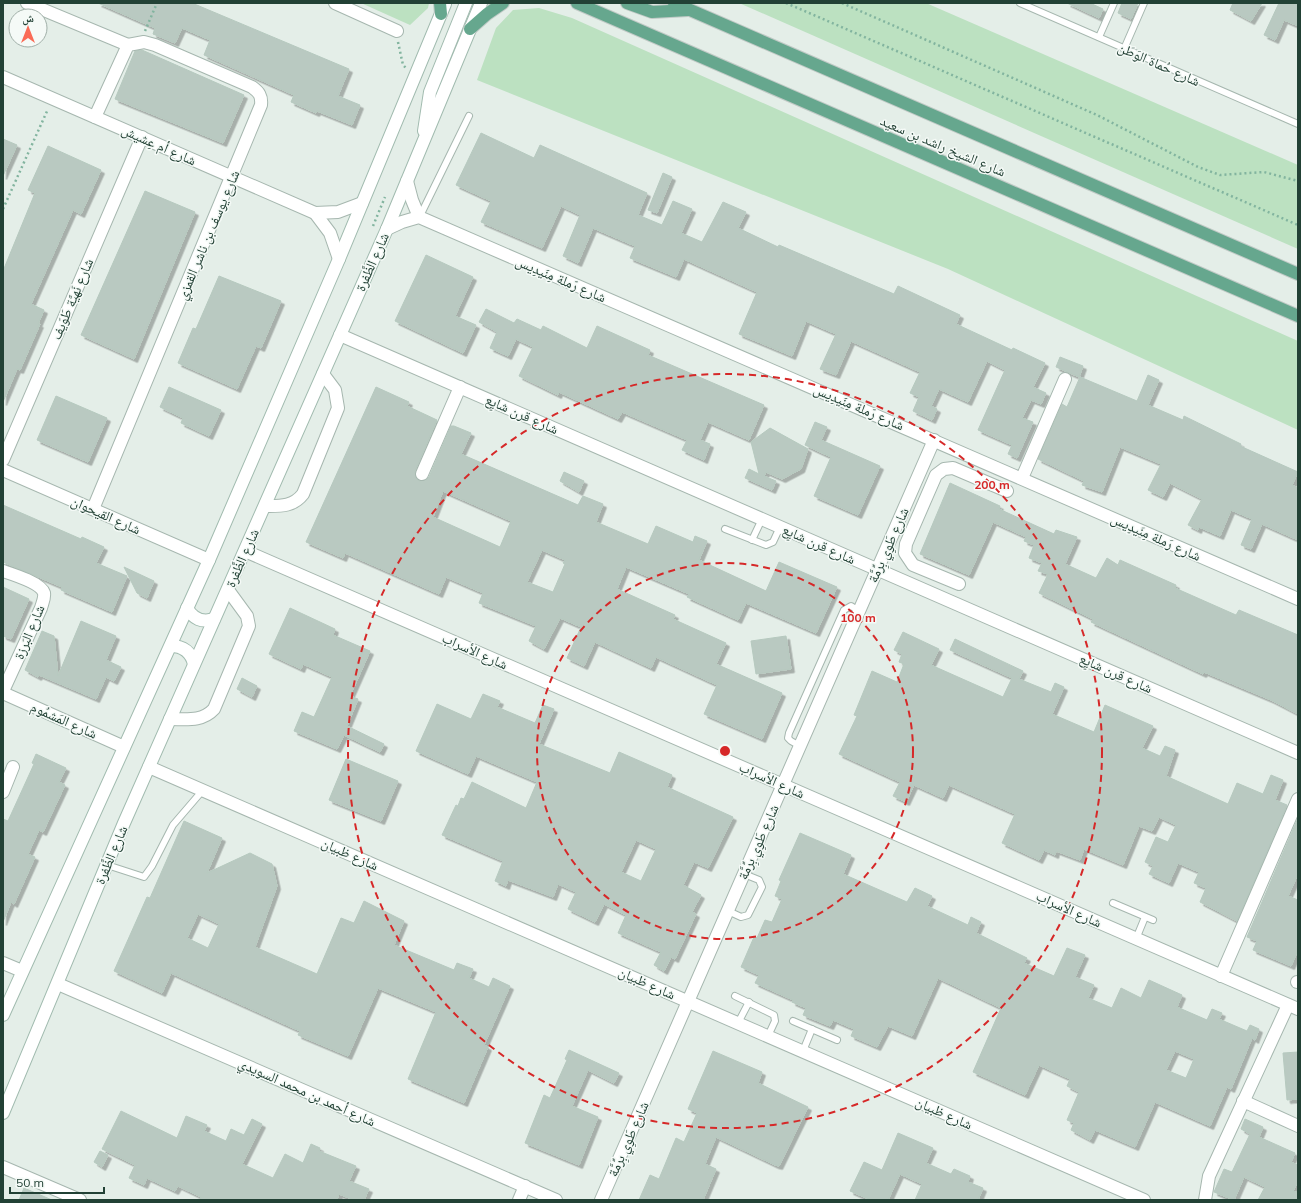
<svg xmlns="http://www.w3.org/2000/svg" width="1301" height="1203" viewBox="0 0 1301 1203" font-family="Mulish,'Noto Naskh Arabic',sans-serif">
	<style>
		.green { fill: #bce1c1 }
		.building { fill: #b9c9c1; stroke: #b6c9bf; fill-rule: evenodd; filter: url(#shadow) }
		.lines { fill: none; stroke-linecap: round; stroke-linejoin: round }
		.service-casing { stroke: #a6b7af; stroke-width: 8 }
		.minor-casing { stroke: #a6b7af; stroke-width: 14 }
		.secondary-casing { stroke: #a1bbaf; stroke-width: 14 }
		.primary-casing { stroke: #c1cac6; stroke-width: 14 }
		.path { stroke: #82b49f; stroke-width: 2.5; stroke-dasharray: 2 3; stroke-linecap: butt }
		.service { stroke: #fff; stroke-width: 6 }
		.minor { stroke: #fff; stroke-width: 12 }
		.secondary { stroke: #fff; stroke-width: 12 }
		.primary { stroke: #66a78e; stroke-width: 12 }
		.ring { fill: none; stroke: #d62828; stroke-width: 2; stroke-dasharray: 7 5 }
		.labels { text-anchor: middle; stroke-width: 3; stroke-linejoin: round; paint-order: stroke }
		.street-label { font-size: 14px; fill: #224135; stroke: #f5faf7 }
		.centre { fill: #d62828; stroke: #f5faf7; stroke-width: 2 }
		.ring-label { font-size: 12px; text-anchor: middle; font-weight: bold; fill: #d62828; stroke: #f5faf7; stroke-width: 3; stroke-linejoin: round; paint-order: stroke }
	</style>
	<defs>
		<filter id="shadow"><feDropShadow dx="3.5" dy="3.5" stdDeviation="0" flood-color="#0004"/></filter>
	</defs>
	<rect width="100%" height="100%" fill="#e4eee8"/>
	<g class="green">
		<path d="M361 3H429L428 8 410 25Z"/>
		<path d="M739 3H926L1298 165V249Z"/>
		<path d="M539 8 572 18 1298 341V430L948 269 477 80 496 28 513 10Z"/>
	</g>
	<g class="building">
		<path d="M98 3H192L349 69 338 96 360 105 352 125 317 111 316 113 291 102 294 95 204 55 210 40 182 28 175 43 153 34 155 28Z"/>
		<path d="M1067 3H1090L1103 9 1099 18Z"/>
		<path d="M1122 3H1138L1131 19 1118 13Z"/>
		<path d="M1233 3H1262L1251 21 1230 10Z"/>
		<path d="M1279 3H1298V26L1284 20 1275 40 1264 35Z"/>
		<path d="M142 50 244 95 223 143 115 99 135 51Z"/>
		<path d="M481 133 534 158 540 145 647 193 638 215 662 225 673 201 692 209 681 233 702 242 723 202 746 212 738 228 778 247 779 245 894 294 898 286 960 315 956 324 1012 350 1013 348 1045 363 1033 387 1046 393 1041 404 1031 400 1022 418 1033 422 1017 458 1008 454 1012 445 978 430 1005 370 987 361 968 402 939 389 931 406 937 409 932 420 913 411 919 397 910 393 920 372 851 341 836 375 820 369 836 334 806 321 792 356 739 334 757 292 684 259 676 277 630 258 635 246 593 228 578 263 563 256 580 215 561 206 542 248 481 222 491 201 456 185Z"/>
		<path d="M3 139 17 145 3 176Z"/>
		<path d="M48 146 101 170 81 214 73 210 31 304 44 310 38 324H40L20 370 17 369 3 402V271L35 193 28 190Z"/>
		<path d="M663 173 672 177 657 213 648 210Z"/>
		<path d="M145 191 195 212 134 359 81 335Z"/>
		<path d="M426 255 473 277 455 316 476 325 463 353 395 321Z"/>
		<path d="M219 276 281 301 261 348 256 346 237 389 178 363 193 328 196 329Z"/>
		<path d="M486 309 514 323 517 319 541 330 543 326 587 348 597 326 650 350 648 355 764 405 749 440 708 422 700 440 710 444 704 460 682 450 687 440 622 412 618 419 559 392 558 395 519 376 533 347 516 339 508 356 490 348 497 332 479 322Z"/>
		<path d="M1060 357 1083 366 1079 377 1056 367Z"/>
		<path d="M1148 375 1159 380 1148 405 1183 420 1184 416 1241 444 1240 446 1298 472 1292 485 1298 488V540L1262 524 1251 549 1241 545 1252 519 1231 510 1220 536 1199 527 1198 530 1188 525 1202 499 1170 483 1163 497 1148 490 1161 464 1120 447 1102 492 1082 485 1084 481 1038 459 1062 404 1067 407 1080 377 1137 401Z"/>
		<path d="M169 387 221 410 209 436 181 423 183 418 160 407Z"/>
		<path d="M376 387 409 402 407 406 437 420 415 471 416 478 419 481 426 480 429 477 451 426H454L471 433 461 454 578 505 583 496 603 504 596 522 648 544 656 526 693 542 695 536 707 541 699 560 766 591 779 562 837 587 816 633 746 603 738 620 687 597 689 594 626 567 617 589 675 615 673 619 726 643 716 664 782 693 762 739 704 714 717 685 656 657 651 668 595 642 584 666 567 658 581 627 560 618 544 649 529 641 536 626 479 603 483 593 446 577 439 594 345 553 343 558 306 542ZM443 491 511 521 500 547 433 517ZM542 550 565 560 563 563 565 564 553 592 527 582Z"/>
		<path d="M56 396 107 418 88 462 37 440Z"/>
		<path d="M815 422 827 427 821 440 880 466 858 515 814 496 831 457 805 445Z"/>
		<path d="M770 428 808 449 801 469 782 479 766 472 764 476 776 481 772 490 745 478 749 469 759 474 751 442Z"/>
		<path d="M564 472 584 481 579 492 560 481Z"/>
		<path d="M950 483 1000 506 999 509 1054 534 1056 530 1077 537 1065 564 1096 578 1107 558 1118 565 1120 560 1176 585 1175 588 1236 615 1239 610 1298 635V714L1271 700 1204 672 1203 674 1091 622 1093 619 1039 593 1048 574 1038 571 1042 563 1029 558 1034 545 1024 541 1026 537 993 522 969 575 920 554Z"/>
		<path d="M3 505 81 539 82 537 104 547 96 563 127 576 112 612 61 590 62 587 3 562Z"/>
		<path d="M124 567 154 581 147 598 137 593Z"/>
		<path d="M3 587 29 599 11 639 3 636Z"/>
		<path d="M290 608 335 629 333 635 370 651 350 696 358 699 347 726 384 744 380 752 344 735 337 749 294 731 302 712 314 717 332 677 303 664 301 669 269 654Z"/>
		<path d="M81 621 116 636 106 660 121 667 114 681 106 677 96 699 39 675 38 677 25 670 42 631 54 636 58 676Z"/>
		<path d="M903 632 939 649 931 665 1003 697 1012 678 950 650 955 639 1023 671 1019 679 1051 692 1055 683 1064 687 1052 714 1094 732 1105 705 1153 726 1142 748 1160 756 1165 746 1175 750 1166 776 1228 804 1237 783 1263 794 1271 775 1283 780 1275 800 1287 805 1237 921 1200 902 1206 888 1194 883 1199 872 1178 863 1169 883 1149 874 1153 866 1145 862 1156 837 1168 842 1176 825 1159 817 1152 831 1139 826 1123 865 1084 849 1080 860 1056 851 1055 855 1044 850 1039 860 1002 843 1015 814 949 785 943 798 914 785 906 802 893 796 900 782 839 754 857 716 854 715 872 671 897 682 904 664 899 662 902 654 894 650Z"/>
		<path d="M786 636 791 669 756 674 751 641Z"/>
		<path d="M242 678 257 686 252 697 237 689Z"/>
		<path d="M483 694 500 701 497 707 535 723 543 705 554 709 539 744 610 773 619 752 672 775 667 787 733 817 708 868 694 862 683 885 701 895 692 912 696 914 675 959 671 957 664 971 654 965 661 952 618 933 626 915 604 904 595 922 568 909 576 892 558 884 553 897 508 880 506 886 495 881 503 861 442 835 456 805 458 806 461 798 464 799 472 782 526 808 537 782 476 756 468 774 416 751 437 704 471 719ZM636 840 656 849 641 881 621 872Z"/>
		<path d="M36 754 66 768 59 782 65 785 43 832 39 830 28 854 35 857 14 904 11 902 3 922V819L8 821 34 764 32 763Z"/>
		<path d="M346 759 398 781 381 821 329 800Z"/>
		<path d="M1298 818V874L1288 896 1298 900V950L1291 966 1253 950 1257 941 1247 937Z"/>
		<path d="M184 821 222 838 207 873 250 853 272 864 277 886 255 947 317 974 341 918 354 923 364 901 404 921 394 945 454 970 457 963 473 969 469 978 489 987 493 978 510 986 484 1045 488 1047 464 1103 408 1079 436 1012 378 988 348 1056 298 1035 300 1031 171 973 162 993 114 971 147 897 150 898ZM198 914 219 924 208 948 187 938Z"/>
		<path d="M800 833 851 855 843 874 907 902 915 888 932 896 927 906 968 925 971 917 981 922 976 933 1027 958 1024 963 1054 976 1067 948 1085 955 1075 977 1094 985 1088 998 1112 1008 1121 988 1141 998 1149 980 1182 995 1177 1007 1207 1020 1212 1009 1222 1013 1219 1019 1247 1031 1250 1025 1259 1029 1255 1040 1252 1038 1231 1089 1227 1087 1210 1126 1155 1102 1135 1147 1095 1130 1090 1140 1071 1130 1074 1123 1067 1120 1079 1092 1067 1086 1070 1079 1039 1065 1025 1095 973 1072 1001 1008 938 978 912 1036 888 1026 877 1047 851 1036 854 1029 833 1020 830 1026 803 1015 806 1008 792 1002 793 1000 755 983 759 975 741 967 754 937 757 938 765 920 772 922 782 899 775 896 781 881 779 880ZM1175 1051 1194 1059 1186 1078 1166 1070Z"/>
		<path d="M569 1050 619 1073 614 1083 588 1070 572 1106 598 1117 579 1165 525 1143 544 1095 550 1098 567 1060 565 1059Z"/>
		<path d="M713 1051 762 1072 758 1083 808 1107 779 1166 775 1165 716 1137 705 1164 716 1169 703 1200H639L650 1175 659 1179 676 1138 684 1142 697 1113 688 1109Z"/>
		<path d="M1298 1052V1099L1287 1100 1283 1053Z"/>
		<path d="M121 1111 177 1138 186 1116 207 1125 204 1131 226 1141 231 1129 244 1135 252 1119 262 1124 242 1164 273 1178 285 1154 303 1163 311 1144 320 1148 319 1151 356 1166 349 1181 369 1189 364 1200H354L339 1194 337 1200H200L201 1197 178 1186 175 1191 147 1178 144 1185 129 1178 135 1165 102 1149Z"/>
		<path d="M1245 1119 1263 1127 1259 1137 1295 1153 1291 1162 1298 1165V1181L1293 1191 1298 1193V1200H1258L1265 1187 1244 1177 1234 1200 1214 1192 1224 1169 1232 1172 1250 1134 1241 1129Z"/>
		<path d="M898 1133 933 1148 926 1163 951 1174 954 1169 970 1176 968 1182 983 1188 978 1200H915L922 1184 900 1174 888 1200H871L850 1191 864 1162 882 1170Z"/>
		<path d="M100 1151 108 1155 102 1167 94 1162Z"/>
		<path d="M24 1188 52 1200H19Z"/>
	</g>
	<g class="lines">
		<defs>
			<g id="service">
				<path d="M1020 3 1298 124"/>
				<path d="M1099 37 1114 3"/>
				<path d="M1124 49 1144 3"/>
				<path d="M420 216 469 116"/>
				<path d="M725 529 766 545 773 542 780 527"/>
				<path d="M752 540 762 519"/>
				<path d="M800 746 791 741 788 738 789 733 844 610 851 606 859 611"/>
				<path d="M107 865 144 877 152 866 173 825 203 790"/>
				<path d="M1113 903 1153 920"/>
				<path d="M728 911 741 917 748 915 762 887 759 880 744 874"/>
				<path d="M1136 939 1145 917"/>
				<path d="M735 996 774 1015 775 1021 768 1036"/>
				<path d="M793 1021 837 1040"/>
				<path d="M738 1023 749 1002"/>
				<path d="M803 1051 812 1029"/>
			</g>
			<g id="minor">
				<path d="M27 3 128 45"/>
				<path d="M335 3 397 31"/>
				<path d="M3 77 315 213 338 212 362 203"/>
				<path d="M407 181 412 200 419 217"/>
				<path d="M315 213 330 233 339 259"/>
				<path d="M387 229 402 222 419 217 1298 599"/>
				<path d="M340 335 1298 753"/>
				<path d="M3 460 142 137"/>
				<path d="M3 470 209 560"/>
				<path d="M422 474 460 387"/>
				<path d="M1022 478 1065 379"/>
				<path d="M265 506C280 506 293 507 303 494L338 408 335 390 323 374"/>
				<path d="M93 509 261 105C262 96 259 92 252 87L155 45 144 42 128 45 95 117"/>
				<path d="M245 551 1298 1009"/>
				<path d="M3 571C12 574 41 583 44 593 45 598 42 604 41 608L3 691"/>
				<path d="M959 584 913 565 905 553 906 544 936 475 944 469 953 468 1007 491"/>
				<path d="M3 693 124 747"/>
				<path d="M170 719C186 719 202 722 214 709L249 626 247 616 228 590"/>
				<path d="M149 767 1144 1200"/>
				<path d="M3 792 13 767"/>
				<path d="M3 963 22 971"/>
				<path d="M1221 976 1298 799"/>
				<path d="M1297 982H1298"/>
				<path d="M58 984 556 1200"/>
				<path d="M1243 1101 1298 1126"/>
				<path d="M3 1167 80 1200"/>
				<path d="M519 1200 525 1186"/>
				<path d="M601 1200 934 440"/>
				<path d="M1205 1200 1209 1176 1288 1005"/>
			</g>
			<g id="secondary">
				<path d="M424 131 430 92 466 3"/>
				<path d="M187 608C193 619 202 623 214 619"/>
				<path d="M171 646C183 646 191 652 194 664"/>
				<path d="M3 1015 209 560 339 259 445 4"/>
				<path d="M3 1113 124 823 387 229 481 3"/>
			</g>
			<g id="primary">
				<path d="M440 3 441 14"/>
				<path d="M577 3 1298 316"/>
				<path d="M627 3 652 12 688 10"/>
				<path d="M674 3 1298 274"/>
				<path d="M470 29 487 14 503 3"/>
			</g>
		</defs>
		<use href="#service" class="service-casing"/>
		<use href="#minor" class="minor-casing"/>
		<use href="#secondary" class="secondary-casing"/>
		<use href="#primary" class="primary-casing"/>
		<g class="path">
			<path d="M786 3 1298 225"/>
			<path d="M842 3 1097 115 1198 167 1220 175 1264 172 1298 181"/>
			<path d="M145 31 157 3"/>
			<path d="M398 42 403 65 407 69"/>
			<path d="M3 209 48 109"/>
			<path d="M373 226 385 197"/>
		</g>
		<use href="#service" class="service"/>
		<use href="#minor" class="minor"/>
		<use href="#secondary" class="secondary"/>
		<use href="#primary" class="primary"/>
	</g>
	<g class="ring">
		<circle cx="725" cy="751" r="188"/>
		<circle cx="725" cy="751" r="377"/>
	</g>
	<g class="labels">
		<g class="street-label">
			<text transform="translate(1159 64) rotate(24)" y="5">شارع حُماة الوَطَن</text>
			<text transform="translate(159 145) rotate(24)" y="5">شارع أم عِشيش</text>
			<text transform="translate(943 146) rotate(23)" y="5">شارع الشيخ راشد بن سعيد</text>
			<text transform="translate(208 235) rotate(-67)" y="5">شارع يوسف بن ناشر القمزي</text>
			<text transform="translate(372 262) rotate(-66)" y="5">شارع الظَّفرة</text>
			<text transform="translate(561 279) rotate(23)" y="5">شارع رَملة مِنَيدِيس</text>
			<text transform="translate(72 299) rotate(-67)" y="5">شارع نَهيَّة طَوَيف</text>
			<text transform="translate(859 407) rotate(23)" y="5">شارع رَملة مِنَيدِيس</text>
			<text transform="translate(522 414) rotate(24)" y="5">شارع قرن شايِع</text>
			<text transform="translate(106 515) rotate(24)" y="5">شارع القيحوان</text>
			<text transform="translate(1156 537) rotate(24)" y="5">شارع رَملة مِنَيدِيس</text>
			<text transform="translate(819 544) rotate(24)" y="5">شارع قرن شايِع</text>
			<text transform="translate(888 545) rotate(-66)" y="5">شارع طَوِي بِرِّمَّة</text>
			<text transform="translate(242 558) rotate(-66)" y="5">شارع الظَّفرة</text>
			<text transform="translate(29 632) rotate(-67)" y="5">شارع البَرزة</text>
			<text transform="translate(475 651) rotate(24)" y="5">شارع الأسراب</text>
			<text transform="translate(1116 673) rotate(24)" y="5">شارع قرن شايِع</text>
			<text transform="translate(64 720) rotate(24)" y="5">شارع المَشمُوم</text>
			<text transform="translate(772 780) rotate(24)" y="5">شارع الأسراب</text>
			<text transform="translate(758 842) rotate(-66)" y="5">شارع طَوِي بِرِّمَّة</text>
			<text transform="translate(350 854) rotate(24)" y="5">شارع ظبيان</text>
			<text transform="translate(111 855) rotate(-67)" y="5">شارع الظَّفرة</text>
			<text transform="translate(1069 909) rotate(24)" y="5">شارع الأسراب</text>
			<text transform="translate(647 983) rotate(24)" y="5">شارع ظبيان</text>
			<text transform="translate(307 1092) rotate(24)" y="5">شارع أحمد بن محمد السويدي</text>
			<text transform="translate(944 1113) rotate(24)" y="5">شارع ظبيان</text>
			<text transform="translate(628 1139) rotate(-66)" y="5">شارع طَوِي بِرِّمَّة</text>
		</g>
	</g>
	<circle cx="725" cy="751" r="6" class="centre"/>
	<g class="ring-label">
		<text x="992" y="489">200 m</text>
		<text x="858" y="622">100 m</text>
	</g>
	<rect width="1301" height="1203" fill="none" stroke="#224135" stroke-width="8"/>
	<g transform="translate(28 28)"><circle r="19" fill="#f5faf7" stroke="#a1b0a9"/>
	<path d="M0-3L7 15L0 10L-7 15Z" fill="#fa6b56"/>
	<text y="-6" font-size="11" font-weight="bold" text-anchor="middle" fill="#224135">ش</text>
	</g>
	<path d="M10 1187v6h94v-6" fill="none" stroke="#224135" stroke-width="2"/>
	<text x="16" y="1187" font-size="12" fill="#224135" stroke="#f5faf7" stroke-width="3" paint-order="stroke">50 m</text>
</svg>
